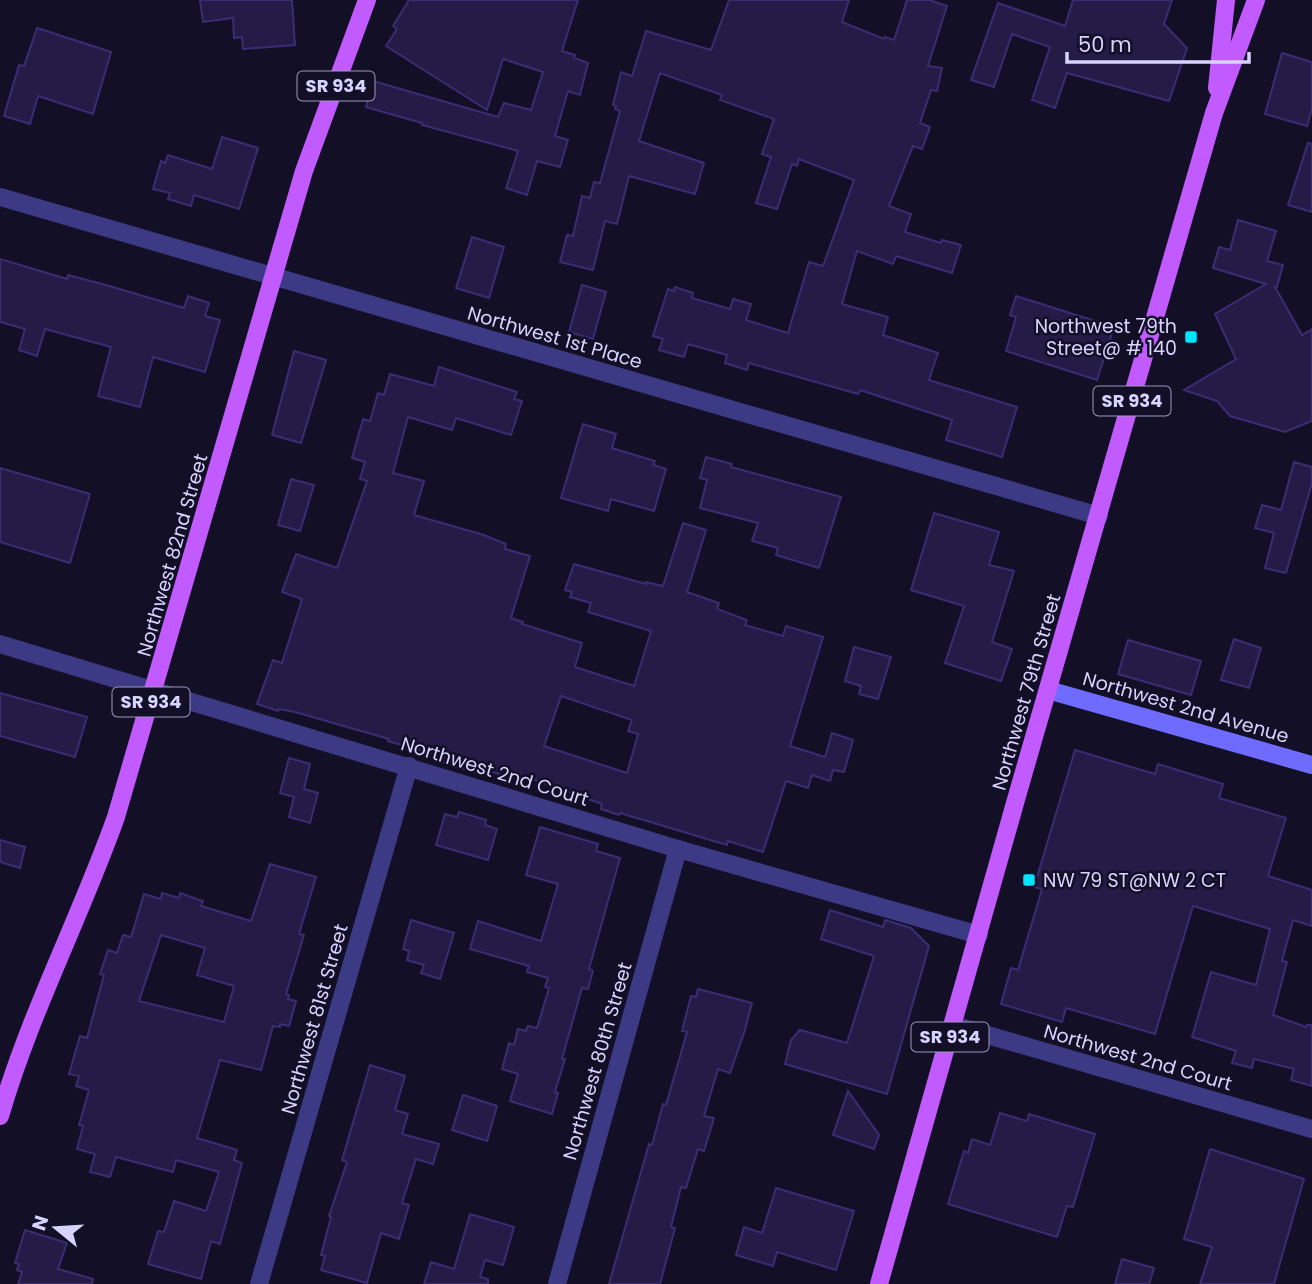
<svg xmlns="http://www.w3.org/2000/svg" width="1312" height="1284" viewBox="0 0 1312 1284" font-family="Poppins,sans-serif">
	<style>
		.building { fill: #241b47; stroke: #3b2d73; stroke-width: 2; fill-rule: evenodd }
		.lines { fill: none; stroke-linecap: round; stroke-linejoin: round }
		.street { stroke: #3d3a85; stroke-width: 18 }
		.secondary { stroke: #6f6bff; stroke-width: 18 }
		.primary { stroke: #c25bff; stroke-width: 18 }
		.poi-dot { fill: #00e5ff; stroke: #130f26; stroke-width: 2.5 }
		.labels { text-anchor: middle; stroke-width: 5; stroke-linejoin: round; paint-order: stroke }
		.shield { fill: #130f26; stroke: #9e99be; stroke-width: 2 }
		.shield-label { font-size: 18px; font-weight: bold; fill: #d9d4ff }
		.poi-label { font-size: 19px; fill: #d9d4ff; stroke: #130f26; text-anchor: end }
		.street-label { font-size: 19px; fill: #d9d4ff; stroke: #130f26 }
	</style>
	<rect width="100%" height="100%" fill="#130f26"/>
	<g class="building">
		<path d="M200 0H292L295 45 243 49 242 37 234 38 233 18 203 22Z"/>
		<path d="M409 0H578L562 51 575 55 574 58 588 63 580 95 568 91 555 136 568 140 560 167 537 161 527 195 506 188 518 151 422 125V123L366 107 373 81 498 117 504 103 531 110 543 72 503 59 487 110 386 46 397 29 393 26Z"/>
		<path d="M729 0H849L842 22 884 39 885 37 894 40 907 0H929L947 6 928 66 942 68 937 91 931 90 920 123 930 127 922 149 913 146 889 206 911 214 905 232 941 243 942 240 961 245 952 273 896 256 893 264 857 251 842 304 888 317 883 335 938 353 929 380 1017 407 1002 457 946 440 952 420 860 390 858 394 749 363 747 370 725 363 727 355 688 344 684 357 659 350 663 339 653 336 668 289 674 291 675 287 693 293 692 298 730 309 733 299 751 304 746 320 788 333 809 262 823 266 854 180 799 159 797 166 792 164 777 209 756 203 771 157 762 154 774 119 720 100 722 95 660 73 639 141 704 163 695 194 629 176 617 224 605 221 593 270 560 262 567 235 573 236 582 196 590 198 594 182 600 183 620 111 615 109 616 106 613 105 621 72 632 76 646 31 711 50Z"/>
		<path d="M1073 0H1172L1164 24 1187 48 1169 101 1067 73 1055 108 1032 100 1050 47 1012 34 994 87 971 80 998 3 1065 26Z"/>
		<path d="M37 28 111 52 93 114 38 96 30 124 4 116 19 65 24 66Z"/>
		<path d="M1282 53 1312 62V109L1307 126 1265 114Z"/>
		<path d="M222 137 258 148 239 209 194 195 191 206 168 199 170 193 153 189 161 161 165 163 168 155 212 169Z"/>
		<path d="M1308 143 1312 144V212L1288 205Z"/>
		<path d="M1238 220 1276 231 1267 261 1283 265 1277 287H1275L1302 335 1312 329V421L1285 432 1230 416 1217 401 1184 390 1236 359 1215 314 1266 284 1213 268 1219 247 1230 250Z"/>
		<path d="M472 237 504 247 489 298 456 288Z"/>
		<path d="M0 259 67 279 68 275 106 285 184 308 188 296 209 303 205 316 220 320 205 372 153 357 140 407 98 396 111 347 45 329 37 356 19 350 25 329 0 322Z"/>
		<path d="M582 285 606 292 593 339 569 332Z"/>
		<path d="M1016 296 1114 327 1097 380 1006 351 1016 317 1010 315Z"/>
		<path d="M294 351 326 360 301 443 272 435Z"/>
		<path d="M439 367 517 392 514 399 522 401 511 435 456 418 452 430 408 417 393 473 424 481 414 515 484 535 506 544 505 549 530 556 511 618 523 622 522 624 582 643 575 667 634 686 651 631 588 612 591 603 570 597 572 592 565 590 574 564 646 584V582L663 586 683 523 706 530 687 592 719 603 717 609 747 620 745 625 783 636 786 626 823 637 790 746 825 757 832 733 853 740 844 772 833 770 830 781 812 775 808 788 786 781 763 852 728 841 727 845 620 813 619 815 601 809 602 804 510 771 509 777 485 770 483 775 442 762 443 757 388 741 389 739 295 712 279 709 278 711 257 704 273 660 282 663 302 599 282 592 296 554 337 568 367 481 360 479 365 462 352 458 363 419 370 421 378 393 384 395 390 374 434 386ZM561 696 632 720 628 731 638 734 627 773 544 746Z"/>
		<path d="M583 424 616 434 612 448 655 461 653 465 666 469 654 511 611 499 608 511 561 498Z"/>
		<path d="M706 457 732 464 731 467 841 497 819 568 776 555 778 548 752 541 758 523 700 508 707 480 700 478Z"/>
		<path d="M1294 462 1312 467V483L1286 573 1265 568 1274 533 1255 528 1262 505 1281 510Z"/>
		<path d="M0 468 90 494 70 563 0 542Z"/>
		<path d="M291 479 314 485 300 531 278 525Z"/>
		<path d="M934 513 999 532 989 565 1014 571 992 642 1012 649 1001 681 945 663 964 606 911 590Z"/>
		<path d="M1234 639 1261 648 1249 688 1221 680Z"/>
		<path d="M1128 640 1201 661 1191 695 1118 674Z"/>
		<path d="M854 647 891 657 878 699 859 694 861 686 845 681Z"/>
		<path d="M0 693 87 717 75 757 0 736Z"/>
		<path d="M1075 750 1155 774 1158 764 1223 784 1219 798 1286 818 1268 876 1312 890V926L1293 920 1282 961 1287 962 1273 1015 1306 1027 1307 1025H1312V1086L1291 1080 1294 1069 1254 1059 1252 1068 1232 1063 1236 1051 1192 1037 1211 972 1256 985 1270 929 1193 906 1155 1034 1066 1008 1062 1022 1001 1004 1011 968 1018 970 1042 889 1034 887Z"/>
		<path d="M289 758 310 764 304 789 318 793 310 823 289 817 294 797 280 793Z"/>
		<path d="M459 812 486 820 485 825 497 829 488 860 436 845 445 814 457 817Z"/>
		<path d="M540 827 598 844 596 851 620 858 589 969 593 971 588 989 582 988 562 1059H565L555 1092 558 1093 552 1114 510 1101 518 1074 502 1069 509 1043 514 1045 518 1029 526 1031 528 1026 537 1028 549 988 545 987 548 978 527 972 529 966 470 949 478 921 541 941 558 884 526 875Z"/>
		<path d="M0 840 25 847 20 868 0 862Z"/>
		<path d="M270 864 316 877 299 934 304 935 286 994 289 995 288 999 296 1001 289 1026 280 1024V1027L273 1026 261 1070 220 1060 197 1138 237 1150 234 1160 242 1163 220 1244 211 1241 201 1279 148 1264 158 1231 164 1232 174 1201 206 1211 219 1172 176 1160 173 1172 116 1157 110 1177 90 1172 95 1154 77 1149 83 1126 79 1125 89 1090 76 1086 79 1076 69 1074 80 1036 87 1038 104 975 100 974 108 950 117 953 123 935 131 937 144 894 161 899 162 893 179 898 180 893 203 901 201 906 251 921ZM161 935 205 948 197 975 234 986 224 1022 139 1001Z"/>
		<path d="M830 910 883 927 885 920 911 928 929 946 887 1094 785 1064 791 1040 800 1030 847 1043 874 956 821 939Z"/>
		<path d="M411 920 454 933 440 979 421 973 424 965 407 960 409 951 403 949Z"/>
		<path d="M698 989 752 1003 745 1030 730 1073 718 1069 704 1116 714 1118 704 1151 698 1149 686 1188 681 1187 671 1227 675 1228 660 1284H609L649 1144 652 1145 663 1104 666 1105 687 1032 682 1031 691 996 696 997Z"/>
		<path d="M370 1065 405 1076 395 1110 408 1114 402 1134 439 1144 433 1164 416 1159 402 1203 409 1205 399 1239 381 1233 367 1283 321 1270 325 1256 321 1255 331 1217 329 1216 347 1162 342 1160Z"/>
		<path d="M848 1091 879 1135 874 1149 833 1135Z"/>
		<path d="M463 1095 497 1106 487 1141 452 1130Z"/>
		<path d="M1000 1113 1027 1121 1029 1114 1095 1134 1073 1207 1067 1206 1057 1237 948 1204 964 1151 968 1153 972 1139 990 1145Z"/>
		<path d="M1210 1149 1304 1179 1274 1284H1200L1212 1247 1184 1239Z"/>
		<path d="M776 1188 854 1211 836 1270 777 1252 773 1266 736 1255 744 1227 762 1233Z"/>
		<path d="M470 1214 514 1227 503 1265 485 1260 480 1277 488 1279V1284H424L431 1262 454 1269Z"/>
		<path d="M25 1230 67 1243 58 1269 93 1279 92 1284H18L22 1272 17 1270 19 1264 15 1263Z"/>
		<path d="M1122 1259 1154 1268 1149 1284H1115Z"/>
	</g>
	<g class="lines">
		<g class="street">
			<path d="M0 197 1099 516"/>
			<path d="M0 644 678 849 979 935"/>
			<path d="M953 1025 1312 1129"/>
			<path d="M259 1284 409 766"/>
			<path d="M557 1284 678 849"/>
		</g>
		<path class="secondary" d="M1048 690 1312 765"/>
		<g class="primary">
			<path d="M1217 88 1226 0"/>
			<path d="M0 1116C30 1013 80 918 116 817L304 171 367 0"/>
			<path d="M879 1284 1019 789 1214 113 1256 0"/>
		</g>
	</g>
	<g class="poi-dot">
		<rect x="1184" y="330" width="14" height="14" rx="3.5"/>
		<rect x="1022" y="873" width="14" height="14" rx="3.5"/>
	</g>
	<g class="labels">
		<g class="shield">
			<rect x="297.5" y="71.5" width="77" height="29" rx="5"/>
			<rect x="1093.5" y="386.5" width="77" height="29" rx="5"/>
			<rect x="112.5" y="687.5" width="77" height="29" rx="5"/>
			<rect x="911.5" y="1022.5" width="77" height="29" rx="5"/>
		</g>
		<g class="shield-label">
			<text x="336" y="92">SR 934</text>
			<text x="1132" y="407">SR 934</text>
			<text x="151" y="708">SR 934</text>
			<text x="950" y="1043">SR 934</text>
		</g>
		<g class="poi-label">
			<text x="1177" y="333">Northwest 79th<tspan x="1177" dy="22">Street@ # 140</tspan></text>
			<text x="1043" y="887" text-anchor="start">NW 79 ST@NW 2 CT</text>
		</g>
		<g class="street-label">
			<text transform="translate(555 337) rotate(16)" y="7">Northwest 1st Place</text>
			<text transform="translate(172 555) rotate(-74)" y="7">Northwest 82nd Street</text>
			<text transform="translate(1026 692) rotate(-74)" y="7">Northwest 79th Street</text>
			<text transform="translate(1186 707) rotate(16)" y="7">Northwest 2nd Avenue</text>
			<text transform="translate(495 771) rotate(17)" y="7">Northwest 2nd Court</text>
			<text transform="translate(314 1019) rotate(-74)" y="7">Northwest 81st Street</text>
			<text transform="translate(1138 1057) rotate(16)" y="7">Northwest 2nd Court</text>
			<text transform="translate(597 1061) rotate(-74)" y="7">Northwest 80th Street</text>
		</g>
	</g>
	<g transform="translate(56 1228) rotate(288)" stroke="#130f26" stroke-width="5" paint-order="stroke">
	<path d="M0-5L12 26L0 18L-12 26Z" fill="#d9d4ff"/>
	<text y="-10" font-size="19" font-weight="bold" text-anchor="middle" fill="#d9d4ff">N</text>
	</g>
	<path d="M1067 52v10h182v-10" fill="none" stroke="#d9d4ff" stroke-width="3.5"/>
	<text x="1078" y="52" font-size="21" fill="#d9d4ff" stroke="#130f26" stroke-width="5" paint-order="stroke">50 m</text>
</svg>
